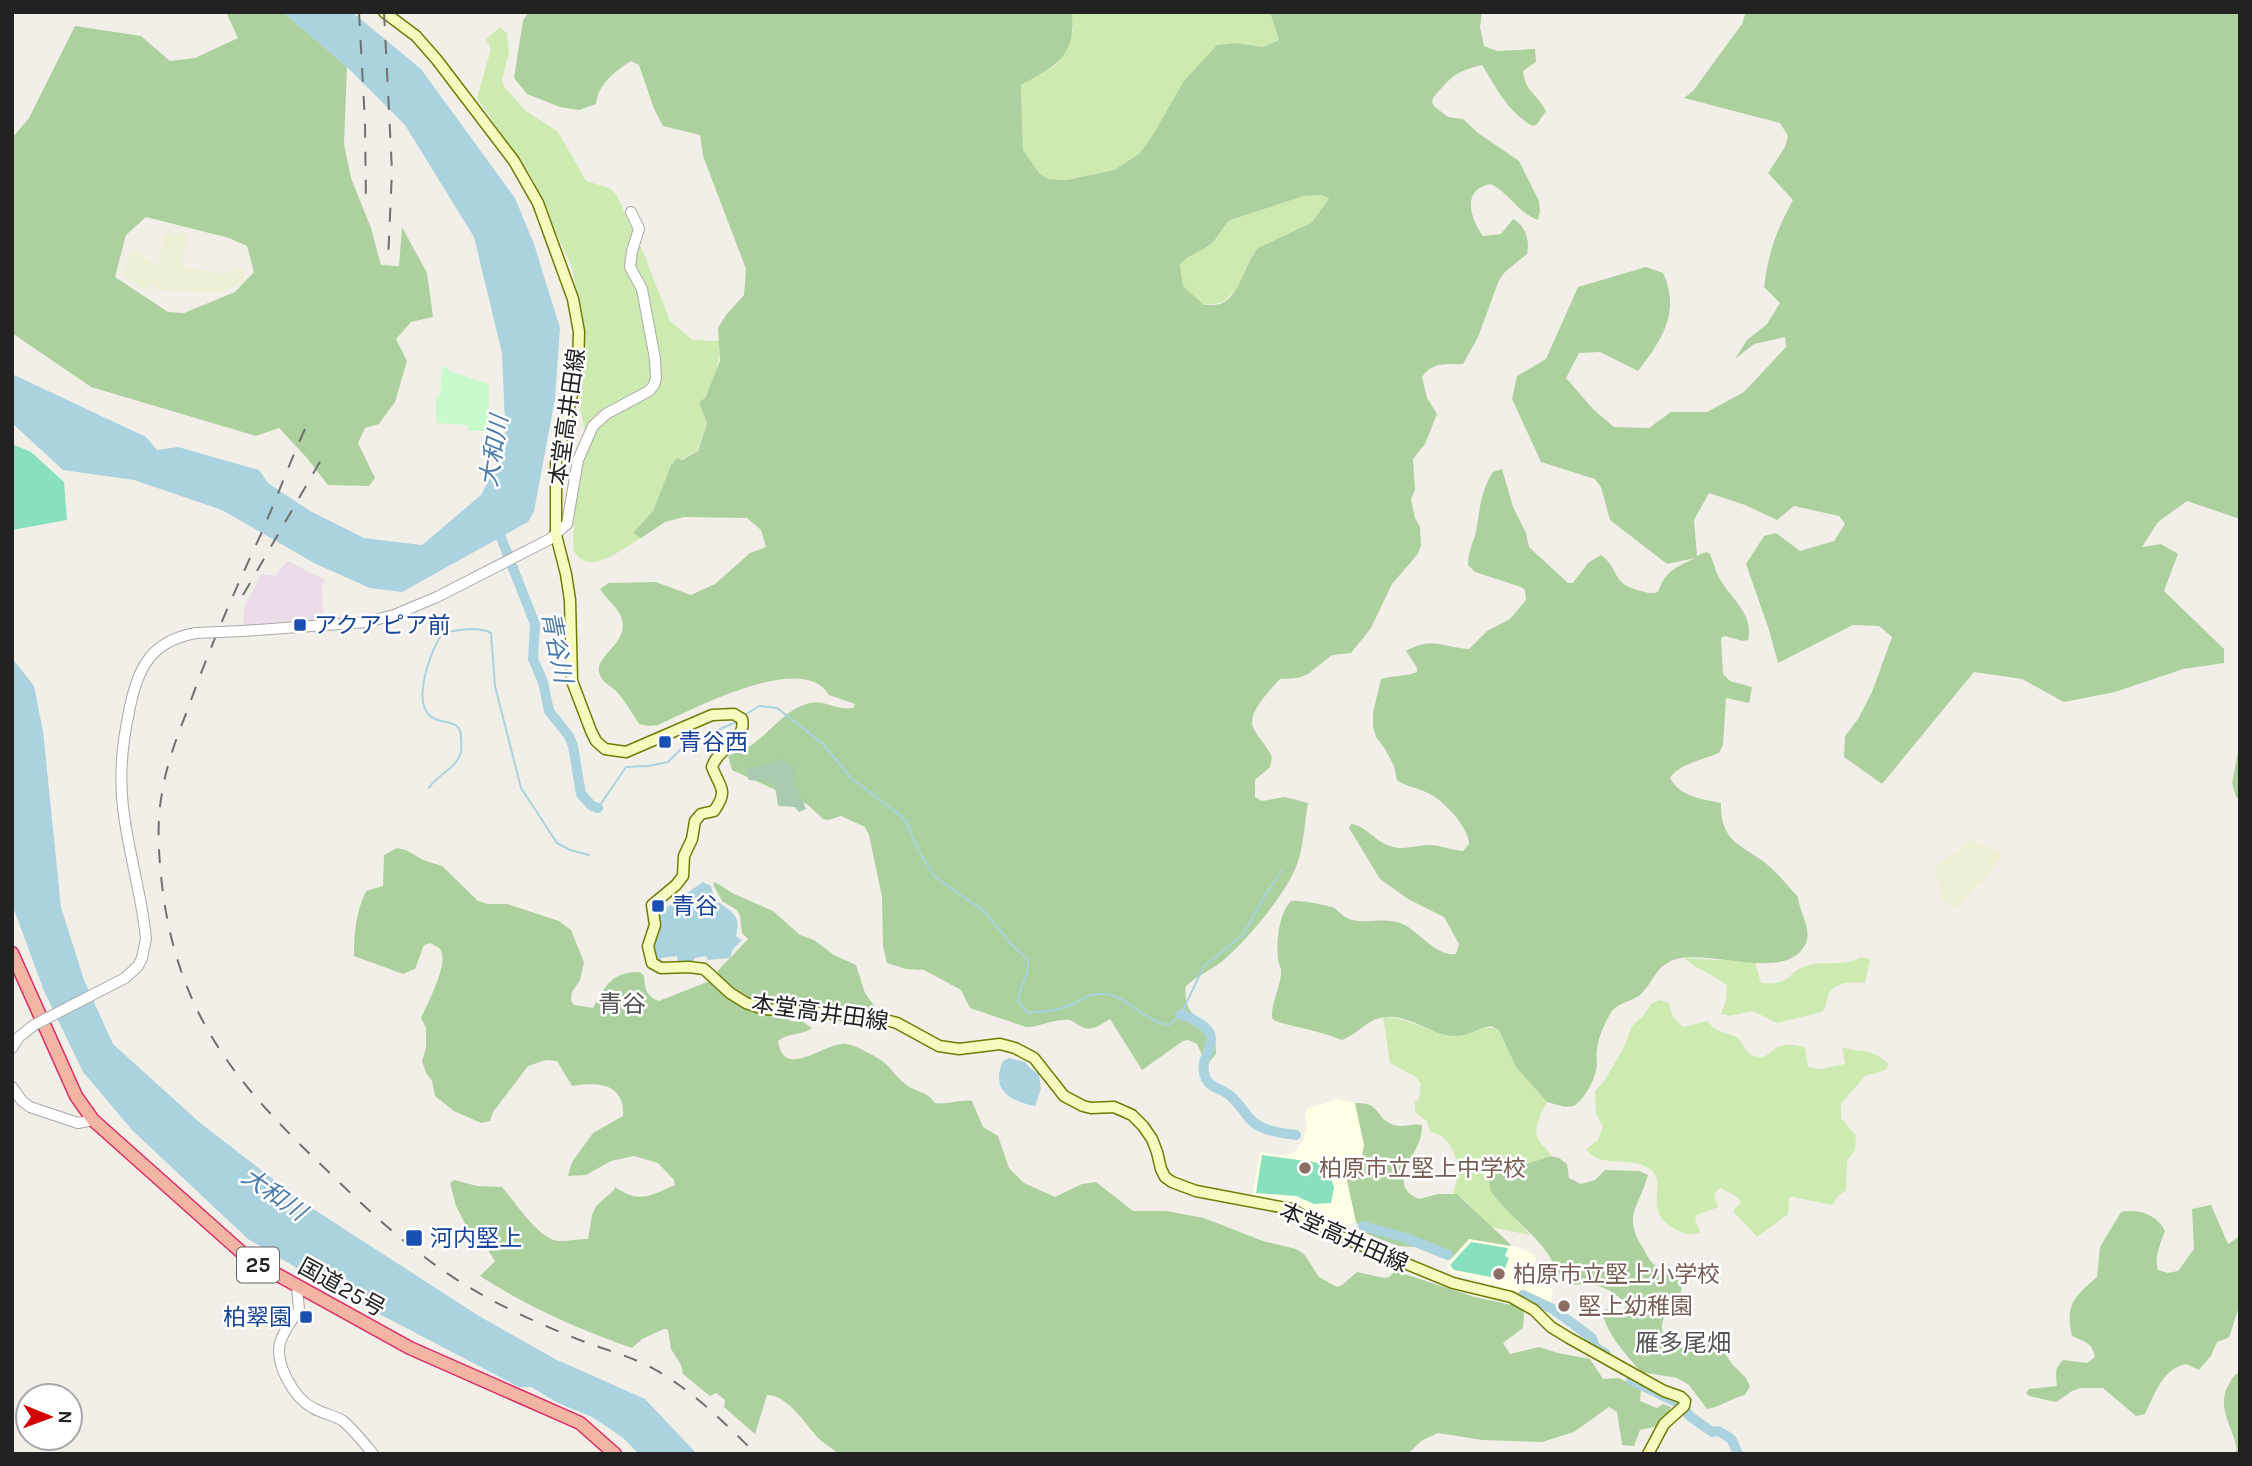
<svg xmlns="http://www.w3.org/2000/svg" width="2252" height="1466" viewBox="0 0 2252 1466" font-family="Karla,'Noto Sans JP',sans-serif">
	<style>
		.industrial { fill: #ebdbe8 }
		.education { fill: #ffffe5 }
		.farmland { fill: #eef0d5 }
		.grass { fill: #cdebb0 }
		.forest { fill: #add19e; fill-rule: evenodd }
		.cemetery { fill: #aacbaf }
		.park { fill: #c8facc }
		.pitch { fill: #88e0be }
		.water { fill: #aad3df }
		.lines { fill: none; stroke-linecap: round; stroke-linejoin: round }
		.stream { stroke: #aad3df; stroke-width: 2 }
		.river { stroke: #aad3df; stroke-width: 10 }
		.tertiary-casing { stroke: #a9a9a9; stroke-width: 12 }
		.secondary-casing { stroke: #707d05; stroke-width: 13 }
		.trunk-casing { stroke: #dc2a67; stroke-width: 15 }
		.tertiary { stroke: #fff; stroke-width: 10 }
		.secondary { stroke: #f7fabf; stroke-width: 10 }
		.trunk { stroke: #f2b4a3; stroke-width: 12 }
		.rail { stroke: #707070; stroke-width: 2; stroke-dasharray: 14 14; stroke-linecap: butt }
		.tertiary-bridge-casing { stroke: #a9a9a9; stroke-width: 12; stroke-linecap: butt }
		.tertiary-bridge { stroke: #fff; stroke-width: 10 }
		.transit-dot { fill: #1a4fb4; stroke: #fff; stroke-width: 2.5 }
		.education-dot { fill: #8d6e63; stroke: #fff; stroke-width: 2.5 }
		.labels { text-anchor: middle; stroke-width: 5; stroke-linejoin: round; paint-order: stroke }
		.shield { fill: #fff; stroke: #646464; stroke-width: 2 }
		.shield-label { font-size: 21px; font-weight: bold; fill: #222 }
		.street-label { font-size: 23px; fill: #222; stroke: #fff }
		.transit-label { font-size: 23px; fill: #164399; stroke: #fff; text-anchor: start }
		.education-label { font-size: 23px; fill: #785e54; stroke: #fff; text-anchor: start }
		.water-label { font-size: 24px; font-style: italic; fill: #4a7aab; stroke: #fff }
		.neighbourhood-label { font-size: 24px; fill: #555; stroke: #fff }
	</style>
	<rect width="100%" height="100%" fill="#f2efe9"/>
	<path class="industrial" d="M288 561 325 580 322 586 323 623 243 627 244 608 261 574 275 576Z"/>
	<g class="education">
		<path d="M1337 1099 1355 1103 1364 1145 1361 1161 1346 1176 1356 1222 1343 1227 1320 1222 1252 1198 1260 1152 1283 1156 1296 1151 1303 1141 1307 1128 1305 1116 1307 1109Z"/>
		<path d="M1469 1239 1519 1248 1533 1254 1536 1259 1535 1264 1544 1275 1541 1282 1553 1290 1551 1306 1523 1294 1451 1272 1446 1265Z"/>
	</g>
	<g class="farmland">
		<path d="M163 233H188L182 266 224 274 243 268 244 282 218 293 155 290V283L145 291 123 275 132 249 159 266Z"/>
		<path d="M1972 840 2001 852 2002 855 1982 883 1972 890 1958 909 1941 899 1935 867Z"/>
	</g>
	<g class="grass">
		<path d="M1072 12H1270L1279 40 1263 47 1236 43 1139 154 1114 170 1067 180 1048 179 1040 174 1023 150 1021 85 1056 65 1073 31Z"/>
		<path d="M500 27 507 33 509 52 502 80 505 88 525 110 558 132 586 181 609 188 616 194 644 254 670 321 693 340 719 341C720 362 716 387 699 403L707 423 697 451 671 465 653 511 634 532 641 538C621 549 588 579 573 549L575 487 588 445 580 409 585 332 572 268 531 176 477 98 491 49 486 39Z"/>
		<path d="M1322 195 1329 199 1311 223 1258 248 1252 255 1237 289 1222 303 1203 305 1183 286 1180 265C1188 254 1198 254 1208 246 1216 242 1221 228 1230 220L1304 196Z"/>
		<path d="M1861 957 1870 959 1865 983C1851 983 1835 980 1828 996 1826 1002 1826 1007 1822 1012L1777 1023 1753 1011 1730 1016 1721 1014 1726 1000 1727 986C1714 974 1697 970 1684 958L1755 962 1761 983C1791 986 1786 973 1806 966 1823 960 1846 967 1861 957Z"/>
		<path d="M1659 1000 1669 1003 1673 1017 1683 1027 1707 1021C1715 1031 1725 1032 1736 1037 1744 1041 1744 1053 1754 1056 1766 1060 1770 1051 1778 1047 1785 1043 1799 1045 1805 1048L1808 1067 1821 1069 1845 1064 1842 1047C1861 1053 1873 1048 1889 1065L1886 1070 1865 1076 1841 1104V1118L1856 1136 1855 1150 1847 1161 1846 1190 1839 1195 1832 1205 1793 1197 1789 1198 1788 1214 1757 1237 1733 1211 1741 1202 1736 1196 1720 1188 1714 1194 1718 1207 1697 1215 1695 1219 1700 1232C1693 1235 1686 1235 1679 1231 1639 1213 1668 1185 1652 1171 1634 1154 1599 1170 1586 1149L1598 1140 1603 1127 1596 1113 1595 1091 1605 1080 1625 1045 1632 1026 1643 1016 1651 1004Z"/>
		<path d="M1383 1017C1410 1017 1428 1033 1452 1036 1470 1038 1481 1022 1499 1030L1516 1067 1547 1102C1541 1114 1531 1129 1540 1142 1543 1147 1548 1149 1551 1156L1493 1175 1492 1193 1530 1235 1492 1227 1461 1197 1453 1193C1462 1172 1457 1137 1431 1132L1426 1120 1415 1112V1102L1419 1099 1421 1084 1416 1077 1390 1063Z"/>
	</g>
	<g class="forest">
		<path d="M226 12H283L347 67 344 144 351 178 371 228 381 265 399 266 402 227 427 273 433 317 411 322 396 339 407 361 395 402 379 424 365 428 358 443 375 478 369 486 328 485 306 457 279 428 256 436 91 387 12 333V138L29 118 75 26 141 36 170 61 195 58 238 38ZM146 217 229 238 247 246 254 272 235 292 184 313 168 312 115 277 126 235Z"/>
		<path d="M529 12H1072C1076 58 1056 65 1021 85L1023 150 1040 174 1048 179 1067 180 1114 170 1139 154 1151 138 1184 81 1217 45 1236 43 1263 47 1279 40 1270 12H1482L1480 27 1484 46 1497 51 1535 49 1536 62 1523 71C1525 92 1538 94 1546 111L1537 124 1533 126C1508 113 1496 87 1482 65 1454 72 1451 77 1433 98L1432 103 1435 107 1448 117 1463 119 1478 133 1519 161 1539 201 1540 211 1538 220C1518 213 1509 193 1491 184 1461 189 1470 218 1483 236L1501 234 1513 219C1526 226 1530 241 1527 254L1505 272 1499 280 1478 337 1463 364C1447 364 1431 362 1422 377L1427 398 1437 414 1425 444 1413 459 1415 490 1411 499 1415 518 1420 527 1421 546 1417 555 1392 584 1371 628 1351 653 1332 655 1308 674 1298 678 1280 679C1270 690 1247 713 1253 727 1258 738 1267 746 1272 757L1270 767 1255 780V797L1262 801 1285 797 1308 803C1304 825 1304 847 1296 867 1285 895 1248 938 1226 958 1214 969 1198 975 1186 986 1181 1026 1217 1014 1216 1054L1210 1061H1205L1197 1044 1188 1040 1183 1041 1142 1070 1110 1019C1100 1025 1090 1033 1080 1026 1074 1023 1071 1019 1065 1020 1051 1020 1039 1027 1026 1027L970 1008 961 990 924 970 906 969 887 963 883 946 882 897 869 835 865 827 841 816 828 820 823 819 808 805 732 770 728 756C736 752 746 749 753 744 773 730 785 709 810 703 824 699 837 711 853 708L855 704 829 695C803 650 692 710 658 725L648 726 639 724C632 713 625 701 617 692 611 686 600 681 599 672 596 654 628 644 622 620 620 608 606 600 600 589L609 583 656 582 691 595 715 584 750 553 766 547 761 530 747 518 684 517 665 522 641 538 633 533 653 511 671 465 677 458 682 460 698 451 707 423 699 403 706 396 720 361 718 328 726 315 744 295 746 269 703 156 700 135 663 126 654 109 639 65 631 61C615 71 598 84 596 104L579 110 560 107 527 94 514 78 523 20ZM1322 195 1329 199 1311 223 1258 248C1245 262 1240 296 1221 304 1216 305 1208 305 1204 305L1183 286 1180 265C1188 254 1198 254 1208 246 1216 242 1221 228 1230 220L1304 196Z"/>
		<path d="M1746 12H2240V519L2187 501 2158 522 2142 547 2161 544 2178 554 2164 591 2224 649V663L2183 669 2115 692 2064 702 2022 679 1974 672 1882 784 1844 757 1845 736 1858 719 1872 692 1892 637 1879 626 1853 625 1778 663 1769 630 1746 564 1764 536 1776 533 1800 551 1834 541 1845 524 1839 516 1794 506 1777 520 1745 505 1709 493 1694 520 1697 556 1706 552 1710 554C1713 561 1715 569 1718 576 1729 597 1755 614 1748 640L1743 641 1725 636 1721 638 1723 674 1730 681 1752 687 1749 703 1726 698 1723 745 1719 753C1703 760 1680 763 1670 778 1680 797 1702 799 1721 803 1720 839 1738 844 1763 861 1776 871 1787 885 1798 897 1799 912 1812 928 1806 943 1787 986 1701 944 1669 962 1655 969 1652 984 1641 994 1632 1002 1617 1002 1610 1014 1605 1023 1598 1038 1597 1049 1596 1054 1597 1060 1597 1065 1595 1080 1586 1097 1574 1106L1565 1107 1547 1102 1516 1067 1499 1030 1491 1026C1478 1028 1467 1037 1454 1036 1429 1035 1406 1011 1380 1018 1366 1021 1356 1035 1342 1040 1321 1031 1298 1028 1275 1021L1272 1018C1271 1001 1282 986 1281 969 1280 966 1278 962 1278 959 1276 942 1279 913 1291 901 1298 900 1327 905 1334 908 1340 912 1344 918 1352 920 1369 924 1388 916 1405 925 1421 934 1436 956 1456 954L1459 944 1444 917 1408 899 1380 879 1349 828 1351 824C1367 826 1374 841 1390 846 1404 851 1415 845 1429 845 1440 845 1452 850 1463 851L1469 844C1469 827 1443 800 1428 793 1418 788 1406 787 1397 780L1394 766 1385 749 1376 737 1373 727V713L1381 679C1394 675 1405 677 1417 672V668L1406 651C1433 636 1441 647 1469 649L1487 631 1510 619 1526 600 1525 590 1521 587 1475 572 1468 565C1468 552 1473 543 1476 532 1480 510 1480 492 1493 472L1502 469 1513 507 1526 533 1529 547 1568 583H1573L1588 563 1601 555C1621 570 1610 584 1641 591 1648 593 1652 594 1658 592 1666 570 1675 568 1695 558L1667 564 1610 520 1601 487 1595 479 1541 462 1512 399 1517 376 1546 359 1578 287 1646 267 1663 273C1681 311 1662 340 1638 371L1600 352 1579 353 1566 378 1593 409 1614 427 1649 428 1671 412H1707L1744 392 1786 347 1785 337 1754 344 1735 359 1747 340 1767 324 1780 303 1764 287C1769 250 1776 232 1793 200L1768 173 1785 147 1788 136 1780 123 1684 98 1693 91 1742 24Z"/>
		<path d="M2240 742V798L2236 797 2232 783Z"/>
		<path d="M397 848 406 850 423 860 442 866 478 901 488 904H507L559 921 571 930 584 962 580 980 572 992 571 1001 574 1005 593 1008C606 985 611 972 640 972L644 976C645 989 646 996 659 1001L707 982 748 939 742 933 740 916 737 910 722 901 713 884 715 882 734 894 773 911 800 935 814 940 834 955 856 965 865 993 878 1011 876 1015 788 1007 790 1021 803 1022 812 1028C801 1036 789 1032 778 1041 784 1082 826 1041 846 1044 858 1046 875 1056 885 1063 892 1069 897 1078 904 1083 915 1093 926 1090 935 1103 947 1105 959 1099 972 1101L983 1127 998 1136 1009 1168 1024 1183 1055 1197 1082 1184 1096 1182 1133 1211H1166L1204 1218 1263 1241 1296 1249 1304 1254 1319 1277 1337 1287 1342 1285 1357 1272 1384 1278 1389 1277 1395 1271 1475 1297 1521 1307 1524 1312 1523 1328 1503 1343 1510 1354 1539 1347 1558 1353 1590 1359 1603 1379 1619 1378 1641 1390 1640 1401 1657 1408 1663 1404 1671 1407 1663 1425 1640 1430 1634 1446 1622 1445 1617 1412 1609 1407 1574 1432 1542 1442 1482 1440 1438 1433 1421 1441 1408 1454H838C832 1448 825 1444 819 1439 806 1425 788 1395 767 1395L755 1434 724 1407 725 1400 716 1393 710 1396 683 1374 681 1365 671 1349 668 1330 664 1329 642 1339 632 1348C578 1329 528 1307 480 1276L495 1261 486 1247 479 1251 456 1206 450 1183 454 1180 477 1186 502 1187C516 1203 539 1240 559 1241 569 1241 579 1239 588 1239L592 1215 596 1206 614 1190 615 1187C639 1204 650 1196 675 1185L674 1180 658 1163 634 1156 611 1161 586 1175 568 1176 572 1162 593 1133 623 1116C625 1083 597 1082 572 1086L557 1061 546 1060 528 1066 493 1112 490 1121 481 1123 454 1111 435 1096 432 1081 426 1073 422 1061 426 1048V1028L421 1018C427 1004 450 962 440 949 438 947 432 944 430 943L424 945 415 969 403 974 354 956C354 933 356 912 366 891L383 886 384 855Z"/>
		<path d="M1355 1103C1382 1102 1374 1118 1394 1125 1403 1128 1413 1123 1422 1125 1422 1131 1421 1137 1419 1142 1411 1162 1389 1186 1419 1199L1438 1194H1457L1509 1243 1511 1246 1469 1239 1452 1258 1416 1247 1398 1246 1367 1234 1356 1222 1346 1176 1361 1161 1364 1145Z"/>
		<path d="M1551 1156 1559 1158 1567 1164 1569 1178 1581 1184 1595 1180 1605 1170 1639 1171 1648 1175C1639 1207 1622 1217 1643 1248 1647 1255 1650 1262 1656 1266 1667 1273 1676 1273 1682 1286 1679 1306 1671 1303 1664 1318 1655 1339 1677 1351 1695 1348 1702 1347 1709 1343 1716 1340L1732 1364 1746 1378 1750 1386 1745 1395C1731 1398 1721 1407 1707 1409L1689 1385 1677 1378 1641 1372C1625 1353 1608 1336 1602 1312L1607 1309 1625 1312C1629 1298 1604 1287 1592 1284 1585 1283 1577 1286 1571 1284 1558 1278 1555 1265 1548 1254 1533 1232 1509 1216 1493 1194 1489 1189 1490 1185 1489 1179L1492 1175Z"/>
		<path d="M2211 1205 2228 1244 2240 1236V1303L2230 1335 2228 1338 2217 1342 2211 1356 2199 1370 2186 1364C2162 1369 2155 1394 2145 1414L2136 1416 2103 1388H2081L2072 1391 2056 1402 2029 1396 2026 1393 2029 1389 2057 1386C2056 1374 2054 1369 2063 1360L2087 1363 2095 1357C2092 1342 2085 1342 2072 1336 2065 1304 2074 1297 2097 1277L2100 1247 2121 1212C2138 1208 2158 1215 2165 1231 2160 1245 2154 1256 2158 1270L2168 1273 2178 1271 2194 1249 2192 1209Z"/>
		<path d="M2240 1372V1454H2234L2237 1450C2234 1428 2215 1407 2229 1384 2232 1378 2234 1375 2240 1372Z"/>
	</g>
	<path class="cemetery" d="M781 759 794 766 795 776 793 786 799 793 806 809 799 812 795 807 778 806 775 786 765 781 749 780 746 774 749 767 774 763Z"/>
	<path class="park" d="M442 367H446L449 371 489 384V431H468L467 425 436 423V398L440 396Z"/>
	<g class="pitch">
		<path d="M12 444 31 452 64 482 67 520 12 530Z"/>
		<path d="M1262 1155 1327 1164 1334 1188 1331 1203 1314 1204 1296 1196 1256 1193Z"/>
		<path d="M1471 1242 1508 1248 1505 1256 1509 1258 1501 1279 1454 1270 1450 1265Z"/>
	</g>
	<g class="water">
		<path d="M283 12H352L421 69 515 198 534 244 560 328 555 399 534 511 528 522 402 592 370 588 316 564 222 510 134 480 63 470 12 423V374L146 437 157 450 178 447 259 470 268 483 310 511 364 538 422 545 481 495 506 447 502 353 474 237 405 125 347 67Z"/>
		<path d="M12 658 34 686 43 731 61 907 84 980 113 1044 199 1122 304 1203 479 1316 555 1359 645 1399 697 1454H639L622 1437 592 1417 558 1403 531 1387H519L339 1293 248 1239 133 1131 83 1072 44 991 12 904Z"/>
		<path d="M703 882 711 886 714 898C727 911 743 912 736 936L742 940 733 949 730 958 708 960 706 956 695 958 692 963H678L677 956 661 958V965L651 956 657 914Z"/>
		<path d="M1009 1058 1025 1062 1031 1069 1039 1074 1041 1089 1035 1106C1010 1101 990 1090 1003 1061Z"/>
	</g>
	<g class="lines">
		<g class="stream">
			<path d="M745 715 759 706 777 708 803 728 823 744 851 778 901 816 906 821 917 848 934 876 985 912 1011 944 1028 960C1030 975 1019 986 1018 1001L1027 1012C1043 1013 1061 1010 1075 1003 1089 996 1089 993 1106 994 1129 997 1145 1022 1169 1025L1181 1014 1204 966 1243 935 1264 897 1282 870"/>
			<path d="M429 788C437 774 457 769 461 752 462 747 461 741 461 736 460 717 439 726 429 715 413 699 431 648 443 633 457 630 478 626 491 633L495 686 521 788 557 843 570 850 589 855"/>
			<path d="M598 808 626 767 648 766 668 762 689 741 710 736 720 729 739 721"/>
		</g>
		<g class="river">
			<path d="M496 525 535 624 533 659 543 682 549 711 569 736 573 746 581 794 592 806 598 808"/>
			<path d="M1181 1014C1239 1037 1193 1051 1206 1079 1211 1088 1220 1088 1228 1094 1237 1100 1243 1111 1250 1119 1261 1131 1280 1133 1296 1135"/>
			<path d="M1363 1226 1406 1238 1448 1255"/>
			<path d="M1523 1295 1553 1309 1592 1338 1595 1347 1606 1354"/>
			<path d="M1631 1380 1678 1403 1691 1417 1712 1432 1718 1431 1727 1436 1732 1440 1738 1454"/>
		</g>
		<defs>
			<g id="tertiary">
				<path d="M243 631 367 622 394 615 437 597 550 539 567 524 578 460 593 426 606 414 649 391 654 385 656 378 655 359 642 289 630 267 632 251 639 229 631 212"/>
				<path d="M142 958 146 939C142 895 128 852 123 807 119 774 122 744 129 712 137 669 150 641 196 633"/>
				<path d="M12 1048 19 1037 34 1025"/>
				<path d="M12 1087 22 1101 30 1107 78 1123 93 1120"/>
				<path d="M297 1286 299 1310C292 1320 283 1331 280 1343 275 1365 294 1398 313 1408 323 1414 334 1415 343 1421 354 1430 364 1443 373 1454"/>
			</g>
			<path id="secondary" d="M384 12 416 36 437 60 514 161 538 203 573 299 579 332 578 369 556 463V535L566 574 570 600 572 681 591 731 596 741 605 749 626 752 712 715 734 714 742 719C747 741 718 747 712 767 720 788 729 790 714 811L701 814 695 821 692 839 684 856 683 876 676 885 652 905 655 925 648 946 652 963 661 968 689 967 704 969 730 993 746 1003 764 1009 870 1016 897 1023 939 1046 959 1049 1000 1044 1015 1048 1034 1058 1064 1096 1083 1106 1091 1108 1114 1107 1132 1115 1143 1126 1152 1139 1157 1152 1161 1169 1165 1177 1172 1182 1196 1191 1291 1209 1339 1236 1453 1283 1511 1297 1534 1310 1551 1327 1569 1338 1664 1391 1681 1397 1685 1401 1684 1406 1664 1424 1648 1454"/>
			<path id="trunk" d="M12 953 76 1096 93 1120 249 1259 410 1348 580 1423 615 1454"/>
		</defs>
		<use href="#tertiary" class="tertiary-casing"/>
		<use href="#secondary" class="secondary-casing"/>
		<use href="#trunk" class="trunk-casing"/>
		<use href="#tertiary" class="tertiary"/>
		<use href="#secondary" class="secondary"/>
		<use href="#trunk" class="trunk"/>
		<g class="rail">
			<path d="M359 12 365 122 366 204"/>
			<path d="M384 12 392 171 388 261"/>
			<path d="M305 429C287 468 273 509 255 547 231 599 209 650 190 703 179 732 167 761 162 793 156 825 159 861 163 893 181 1025 245 1093 337 1180 377 1219 419 1257 467 1286 500 1306 535 1322 570 1336 593 1346 617 1352 640 1362 684 1382 722 1420 756 1454"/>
			<path d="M243 595 325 453"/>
		</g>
		<defs>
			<g id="tertiary-bridge">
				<path d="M196 633 243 631"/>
				<path d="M34 1025 125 978 138 966 142 958"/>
			</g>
		</defs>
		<use href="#tertiary-bridge" class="tertiary-bridge-casing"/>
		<use href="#tertiary-bridge" class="tertiary-bridge"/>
	</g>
	<g class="transit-dot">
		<rect x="293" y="618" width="14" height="14" rx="3.5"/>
		<rect x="658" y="735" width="14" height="14" rx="3.5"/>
		<rect x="651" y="899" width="14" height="14" rx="3.5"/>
		<rect x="405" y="1229" width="18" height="18" rx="3.5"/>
		<rect x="299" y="1310" width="14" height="14" rx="3.5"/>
	</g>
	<g class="education-dot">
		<circle cx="1305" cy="1168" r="7"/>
		<circle cx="1499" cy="1274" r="7"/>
		<circle cx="1564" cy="1306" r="7"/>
	</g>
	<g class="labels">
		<rect class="shield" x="237" y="1247.5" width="42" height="35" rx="5"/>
		<g class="shield-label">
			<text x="258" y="1272">25</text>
		</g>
		<g class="street-label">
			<text transform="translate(567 417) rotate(-82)" y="8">本堂高井田線</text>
			<text transform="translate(820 1012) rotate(8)" y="8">本堂高井田線</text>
			<text transform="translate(1344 1237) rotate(24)" y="8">本堂高井田線</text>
			<text transform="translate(342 1287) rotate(29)" y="8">国道25号</text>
		</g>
		<g class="transit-label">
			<text x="314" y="633">アクアピア前</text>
			<text x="679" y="750">青谷西</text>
			<text x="672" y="914">青谷</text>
			<text x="430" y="1246">河内堅上</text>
			<text x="292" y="1325" text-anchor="end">柏翠園</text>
		</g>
		<g class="education-label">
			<text x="1319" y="1176">柏原市立堅上中学校</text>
			<text x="1513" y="1282">柏原市立堅上小学校</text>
			<text x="1578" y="1314">堅上幼稚園</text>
		</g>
		<g class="water-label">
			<text transform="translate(494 451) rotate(-81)" y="8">大和川</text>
			<text transform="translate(557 647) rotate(79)" y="8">青谷川</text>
			<text transform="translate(274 1194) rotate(35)" y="8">大和川</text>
		</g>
		<g class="neighbourhood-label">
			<text x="622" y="1012">青谷</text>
			<text x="1683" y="1351">雁多尾畑</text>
		</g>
	</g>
	<rect width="2252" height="1466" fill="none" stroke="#222222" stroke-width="28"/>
	<g transform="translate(49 1417) rotate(91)"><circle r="33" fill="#ffffff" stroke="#a7a7a7" stroke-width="2"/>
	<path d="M0-5L12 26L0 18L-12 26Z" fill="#d40000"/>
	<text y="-10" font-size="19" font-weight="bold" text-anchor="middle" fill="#222222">N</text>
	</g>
</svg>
